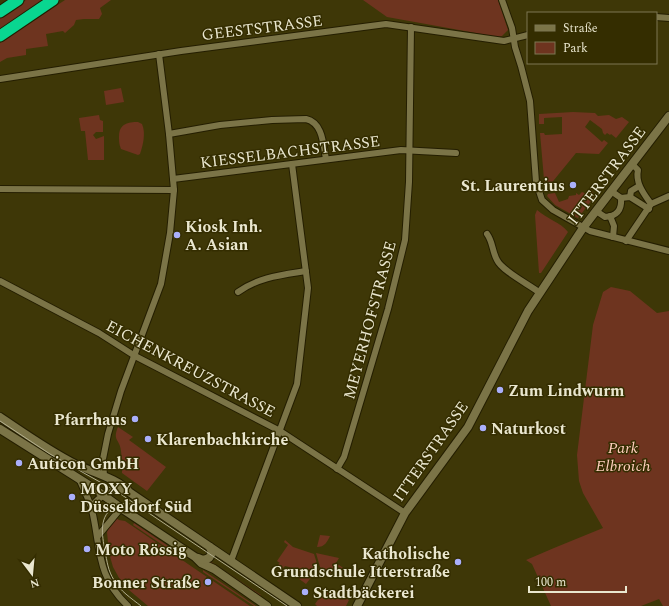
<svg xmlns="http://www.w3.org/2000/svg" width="669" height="606" viewBox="0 0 669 606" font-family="Spectral,serif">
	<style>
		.green { fill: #6e341f }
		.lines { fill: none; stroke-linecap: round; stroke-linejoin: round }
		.street-casing { stroke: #241e00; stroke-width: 8 }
		.secondary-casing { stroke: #241e00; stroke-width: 10 }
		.highway-casing { stroke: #241e00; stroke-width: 13 }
		.street { stroke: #7b7447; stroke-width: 6 }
		.secondary { stroke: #7b7447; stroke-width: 8 }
		.highway { stroke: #09d690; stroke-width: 11 }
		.tram { stroke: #b2ae8e; stroke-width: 1 }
		.poi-dot { fill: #aaaffb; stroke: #342d00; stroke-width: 1.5 }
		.labels { text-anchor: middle; stroke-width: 3; stroke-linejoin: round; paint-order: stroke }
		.street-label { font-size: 16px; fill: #eae7cf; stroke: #342d00 }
		.poi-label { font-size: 16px; font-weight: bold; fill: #eae7cf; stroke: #342d00; text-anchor: start }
		.park-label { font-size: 16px; font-style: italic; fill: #fecdbc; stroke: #342d00 }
	</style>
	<rect width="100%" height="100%" fill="#3e3707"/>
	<g class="green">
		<path d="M26 0H46L0 31V17Z"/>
		<path d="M65 0H111L100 8 102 14 99 19H84L76 20 74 25 65 33 63 31 46 34 48 46 26 49V55L7 58 0 62V43Z"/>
		<path d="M363 0H498L508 30 502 36 498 37 387 17Z"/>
		<path d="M121 88 124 102 106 105 104 91Z"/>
		<path d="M573 112 595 113 598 116 609 115 616 119 622 117 629 122 616 138 611 134 610 135 607 133 605 135 603 133 602 129 590 120 585 127 602 142 604 140 608 143 599 154 576 153 545 191 540 133H544L545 135 562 134V117L544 118V124H539V114Z"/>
		<path d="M99 115 100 120 103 121V132H96L93 135 96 139 104 136V160H88L85 131H81L79 118Z"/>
		<path d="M138 122 142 124C146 133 143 145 140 154L138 155 121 149C119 145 119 140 119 136 119 124 128 122 138 122Z"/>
		<path d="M591 189 595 196 578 218 555 205 547 196 548 194 555 193 559 202 568 199 569 196 576 195V193L579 195 582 192 587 194Z"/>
		<path d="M537 210C547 219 560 222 568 232L541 273H539L535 215Z"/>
		<path d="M611 287 630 291 657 313 669 311V606H663L659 599 641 606H551L532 564 526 560 554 548 603 528 583 493 579 481 577 455 593 325 603 292Z"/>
		<path d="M118 427 133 437 129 440 166 467 147 491 122 473C122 466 122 458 121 451 120 439 112 441 118 427Z"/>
		<path d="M115 517 119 520 125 521 207 577 204 581 209 585 213 581 250 606H148L123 585 113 567 109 553 107 532 109 527Z"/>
		<path d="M134 523 180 554 179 556 133 525Z"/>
		<path d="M320 535 330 536C327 542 325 547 317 547Z"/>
		<path d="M285 540 293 547 314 554 319 570 315 576 313 575 306 584 294 575 295 571 289 567 285 566 283 568 278 564 280 563 277 561 288 545 284 542Z"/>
		<path d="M316 553 339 558 336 563 352 574 355 569H361L358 577 353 578 344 573 343 574 333 568 330 574 320 567Z"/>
		<path d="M210 561 261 595 259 597 209 562Z"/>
		<path d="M203 570 256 606H254L203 572Z"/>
		<path d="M325 590 338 599 341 596 349 600 346 606H317L315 604Z"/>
	</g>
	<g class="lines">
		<defs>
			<g id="street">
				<path d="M502 0 512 28 515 47 521 66 530 101 536 182 542 200 553 210 590 231 669 251"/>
				<path d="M656 17 669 18"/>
				<path d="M0 79 181 51 386 24 504 41 528 35"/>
				<path d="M169 134 220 125 272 120 306 119C323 123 323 144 326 159"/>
				<path d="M632 164 638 170C635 183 644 194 651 204"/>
				<path d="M173 179 401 150 456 153"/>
				<path d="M0 189 174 190"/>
				<path d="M611 191 621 198 630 197 649 209"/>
				<path d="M630 197 631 191 639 186"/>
				<path d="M596 211 605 217C617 216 622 210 621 198"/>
				<path d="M610 216 614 226 613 237"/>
				<path d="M487 234C493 242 492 251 497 260 502 271 530 285 540 293"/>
				<path d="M626 241 651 204 669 196"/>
				<path d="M0 281 99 333 135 356 280 431 405 513"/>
				<path d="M238 292C259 277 281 275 306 271"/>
				<path d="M337 469 344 457 388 309 405 240 409 182 411 27"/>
				<path d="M104 476 103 459 108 434 121 391 161 284 170 233 174 190 173 179 169 134 159 54"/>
				<path d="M79 478C83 489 89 499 92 510 101 548 96 576 128 606"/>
				<path d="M92 509C92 500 111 490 120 490 123 491 125 492 129 492"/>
				<path d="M98 536 121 508"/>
				<path d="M231 561 297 384 308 288 292 164"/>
			</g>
			<g id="secondary">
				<path d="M0 417C24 433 49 451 75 464 89 471 121 480 129 492L297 606"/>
				<path d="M0 429 92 487 121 508 195 557 201 563 214 569 267 606"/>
				<path d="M198 558 203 560 209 558 212 553 210 547"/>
				<path d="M357 606 405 513 468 427 528 311 583 228 669 116"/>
			</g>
			<g id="highway">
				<path d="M0 12 18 0"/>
				<path d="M0 36 53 0"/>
			</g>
		</defs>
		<use href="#street" class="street-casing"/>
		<use href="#secondary" class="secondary-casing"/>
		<use href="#highway" class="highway-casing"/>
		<use href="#street" class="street"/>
		<use href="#secondary" class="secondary"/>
		<use href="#highway" class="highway"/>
		<g class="tram">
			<path d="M0 421 50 454 116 491 287 606"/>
			<path d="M134 505C128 503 122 503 116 506 98 515 102 535 105 551 107 561 108 571 114 580 120 591 131 598 141 606"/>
		</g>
	</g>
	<g class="poi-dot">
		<circle cx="573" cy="185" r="4"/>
		<circle cx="177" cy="235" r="4"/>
		<circle cx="500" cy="390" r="4"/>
		<circle cx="135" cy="419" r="4"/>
		<circle cx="483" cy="428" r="4"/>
		<circle cx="148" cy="439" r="4"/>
		<circle cx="19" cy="463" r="4"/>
		<circle cx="72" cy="497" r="4"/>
		<circle cx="87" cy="549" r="4"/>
		<circle cx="458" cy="562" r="4"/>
		<circle cx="208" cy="582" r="4"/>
		<circle cx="305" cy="592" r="4"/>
	</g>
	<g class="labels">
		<g class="street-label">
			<text transform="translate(262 27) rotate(-7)" y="6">GEESTSTRASSE</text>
			<text transform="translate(290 151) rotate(-7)" y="6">KIESSELBACHSTRASSE</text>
			<text transform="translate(606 175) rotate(-53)" y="6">ITTERSTRASSE</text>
			<text transform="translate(369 320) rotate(-75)" y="6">MEYERHOFSTRASSE</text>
			<text transform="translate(191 368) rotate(28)" y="6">EICHENKREUZSTRASSE</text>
			<text transform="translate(430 451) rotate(-55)" y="6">ITTERSTRASSE</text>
		</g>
		<g class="poi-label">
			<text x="565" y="191" text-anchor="end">St. Laurentius</text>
			<text x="185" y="232">Kiosk Inh.<tspan x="185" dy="18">A. Asian</tspan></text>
			<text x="508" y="396">Zum Lindwurm</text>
			<text x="127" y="425" text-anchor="end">Pfarrhaus</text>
			<text x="491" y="434">Naturkost</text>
			<text x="156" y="445">Klarenbachkirche</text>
			<text x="27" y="469">Auticon GmbH</text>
			<text x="80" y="494">MOXY<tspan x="80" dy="18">Düsseldorf Süd</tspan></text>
			<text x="95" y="555">Moto Rössig</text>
			<text x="450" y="559" text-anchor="end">Katholische<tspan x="450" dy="18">Grundschule Itterstraße</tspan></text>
			<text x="200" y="588" text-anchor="end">Bonner Straße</text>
			<text x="313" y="598">Stadtbäckerei</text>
		</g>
		<g class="park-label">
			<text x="623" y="453">Park<tspan x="623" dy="18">Elbroich</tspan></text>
		</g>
	</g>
	<rect x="527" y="12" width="130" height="52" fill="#342d00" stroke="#7d7753"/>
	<rect x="535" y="25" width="20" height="6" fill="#7b7447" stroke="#7d7753"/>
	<text x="563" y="32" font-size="12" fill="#eae7cf">Straße</text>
	<rect x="535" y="42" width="20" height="12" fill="#6e341f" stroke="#7d7753"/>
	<text x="563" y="52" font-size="12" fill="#eae7cf">Park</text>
	<g transform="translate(32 574) rotate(164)" stroke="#342d00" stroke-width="3" paint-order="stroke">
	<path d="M0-3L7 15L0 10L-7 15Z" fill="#eae7cf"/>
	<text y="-6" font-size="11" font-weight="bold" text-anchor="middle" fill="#eae7cf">N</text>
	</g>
	<path d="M529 586v6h97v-6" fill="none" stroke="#eae7cf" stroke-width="2"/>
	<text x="535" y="586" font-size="12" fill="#eae7cf" stroke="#342d00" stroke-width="3" paint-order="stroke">100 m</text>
</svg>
